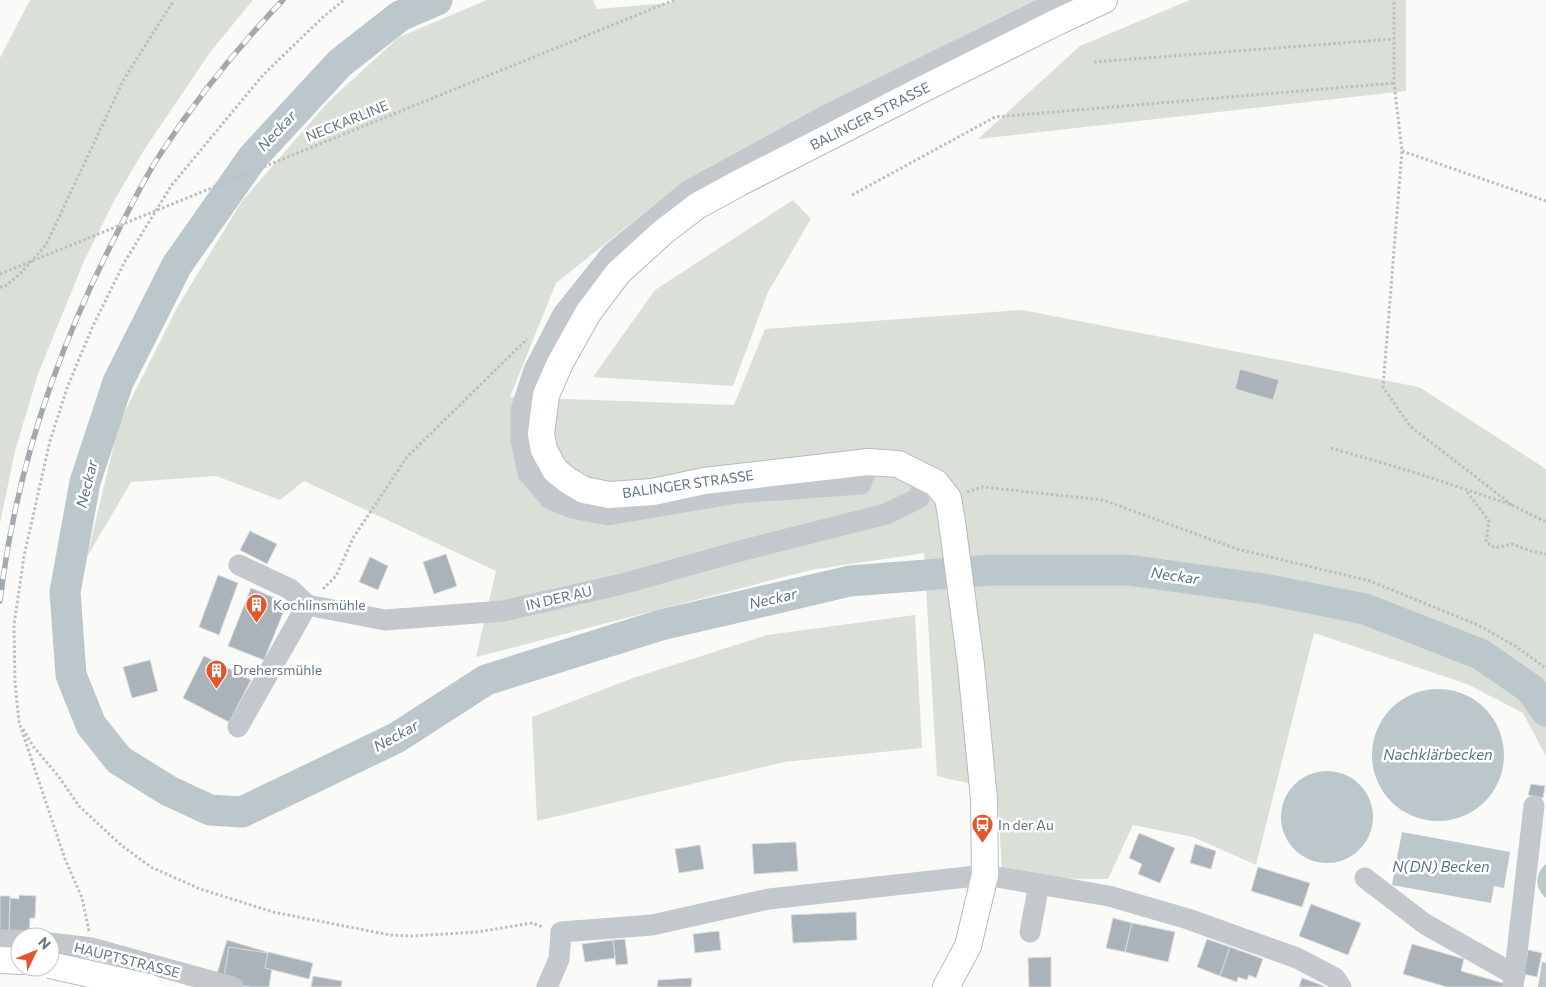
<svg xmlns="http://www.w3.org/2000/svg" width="1546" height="987" viewBox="0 0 1546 987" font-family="Commissioner,sans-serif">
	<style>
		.green { fill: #dadfd7 }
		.water { fill: #bbc7cb }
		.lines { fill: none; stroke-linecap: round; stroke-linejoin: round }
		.river { stroke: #bbc7cb; stroke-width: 31 }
		.building { fill: #aab3b9; stroke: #dcdcda }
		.major-casing { stroke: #b5babe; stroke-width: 28 }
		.path { stroke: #bbbfc2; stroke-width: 3; stroke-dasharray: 2.5 2.5; stroke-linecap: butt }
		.minor { stroke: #c3c8cc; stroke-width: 21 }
		.major { stroke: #fff; stroke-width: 26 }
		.rail-casing { stroke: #a2aab0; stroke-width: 5.5 }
		.rail { stroke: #fff; stroke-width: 4; stroke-dasharray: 11; stroke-linecap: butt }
		.major-bridge-casing { stroke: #b5babe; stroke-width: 28; stroke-linecap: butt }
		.path-bridge { stroke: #bbbfc2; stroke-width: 3; stroke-dasharray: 2.5 2.5; stroke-linecap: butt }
		.major-bridge { stroke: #fff; stroke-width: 26 }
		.labels { text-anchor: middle; stroke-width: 5; stroke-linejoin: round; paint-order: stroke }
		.street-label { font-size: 14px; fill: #657683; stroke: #fff }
		.poi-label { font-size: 14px; fill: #657683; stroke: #fff; text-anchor: start }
		.water-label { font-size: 15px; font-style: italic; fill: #60757c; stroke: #fff }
	</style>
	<rect width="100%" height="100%" fill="#fafaf8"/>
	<g class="green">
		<path d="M30 0H253L211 51 144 150 115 199 84 261 38 374 15 451 0 523V58Z"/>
		<path d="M487 0H593L597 9 670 3 675 0H1037L679 185 556 283 510 397 734 405 765 329 1022 310 1419 387 1546 469V756L1523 713 1467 684 1314 633 1256 865 1193 837 1133 825 1108 879 1027 878 1002 870 997 790 937 776 924 553 811 570 476 657 496 571 304 481 280 500 216 476 131 482 87 557 119 423 178 306 242 201 328 102 399 37Z"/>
		<path d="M1190 0H1406V91L978 139 1080 46Z"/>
		<path d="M793 200 811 219 768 292 733 386 593 377 655 290Z"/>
		<path d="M915 615 922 748 784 762 537 821 532 717 633 678 767 635Z"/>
	</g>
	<g class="water">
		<circle cx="1438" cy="755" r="66"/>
		<circle cx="1327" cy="817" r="46"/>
		<path d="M1402 832 1510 852 1504 888 1494 886 1491 903 1392 885Z"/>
		<path d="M1546 864V898C1534 888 1535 873 1546 864Z"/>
		<path d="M1542 962 1546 963V987H1538Z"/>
	</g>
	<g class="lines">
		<path class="river" d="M437 0 400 16 340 63 253 157 177 265 118 382 85 482 65 592 71 675 91 725 119 760 169 791 210 810 242 812 396 738 486 680 661 625 850 581 990 570H1128L1264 589 1365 609 1480 654 1531 689 1546 711"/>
	</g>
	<g class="building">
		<path d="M1240 369 1279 380 1273 400 1235 389Z"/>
		<path d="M250 531 277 544 267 564 240 550Z"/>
		<path d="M446 554 457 586 434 594 423 562Z"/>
		<path d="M370 557 388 566 378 590 359 582Z"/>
		<path d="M218 575 238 583 219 635 199 627Z"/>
		<path d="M251 588 287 603 264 660 228 646Z"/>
		<path d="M204 656 251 680 229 722 183 698Z"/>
		<path d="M204 656 251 680 229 722 183 698Z"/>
		<path d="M150 660 158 691 132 698 123 667Z"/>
		<path d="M1531 784 1545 786 1543 798 1528 795Z"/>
		<path d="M1139 833 1175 848 1160 883 1138 874 1142 864 1129 858Z"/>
		<path d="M796 842 798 871 754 874 752 844Z"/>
		<path d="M1195 844 1216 851 1211 869 1190 863Z"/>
		<path d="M700 845 704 869 679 873 675 849Z"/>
		<path d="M1258 867 1310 883 1302 907 1251 891Z"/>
		<path d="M19 895 36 896 35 918H30L29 932 9 931 10 898 19 899Z"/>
		<path d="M0 896H10L9 931H0Z"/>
		<path d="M1311 904 1361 923 1348 955 1299 936Z"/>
		<path d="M856 912 857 940 793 943 791 915Z"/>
		<path d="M1113 918 1132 923 1125 952 1106 948Z"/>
		<path d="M1132 923 1175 932 1168 962 1125 952Z"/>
		<path d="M719 931 721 950 695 953 693 934Z"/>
		<path d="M625 939 628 964 616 965 613 940Z"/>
		<path d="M1207 939 1230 947 1220 976 1197 967Z"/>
		<path d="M227 940 267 952 257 987H251L216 977Z"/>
		<path d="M613 940 615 958 585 962 582 944Z"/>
		<path d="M1412 944 1464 959 1461 971 1506 984 1505 987H1447L1403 974Z"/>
		<path d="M229 947 274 954 269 987H250L223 983Z"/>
		<path d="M1230 947 1263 959 1256 978 1249 975 1247 980 1238 977 1237 982 1220 976Z"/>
		<path d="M1528 950 1542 953 1537 977 1524 974Z"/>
		<path d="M268 952 313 963 309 979 265 968Z"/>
		<path d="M1051 957V987H1029L1028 958Z"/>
		<path d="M313 976 342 981 341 987H311Z"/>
		<path d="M692 978 691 987H657L658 980Z"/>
		<path d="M1302 978 1324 986V987H1299Z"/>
	</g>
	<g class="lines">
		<defs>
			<g id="major">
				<path d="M0 960 20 961"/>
				<path d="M946 987 968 946 985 875 984 799 971 665 952 522 948 498 936 483 898 464 868 462 704 481 653 492 609 495 584 490 567 480 555 470 544 450 541 434 546 395 560 363 588 313 618 273 663 232 697 206 739 183 919 91 1057 22 1104 0"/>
			</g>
		</defs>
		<use href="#major" class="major-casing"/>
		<g class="path">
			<path d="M1094 62 1393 39"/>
			<path d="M1402 151 1546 201"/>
			<path d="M852 195 995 117 1394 83"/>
			<path d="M0 287H4L20 274 46 245 124 79 174 0"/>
			<path d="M1331 448 1423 475 1512 505 1410 426 1383 387 1402 151 1394 83V0"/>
			<path d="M967 492 983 487 1103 500 1237 549 1370 581 1478 625 1515 646 1546 668"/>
			<path d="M1467 492 1489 521 1486 542 1495 548 1512 544 1531 551 1546 554"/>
			<path d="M1512 505 1546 522"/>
			<path d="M323 589 336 576 353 538 407 457 527 339"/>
			<path d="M23 729 33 746 59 777 79 806 121 845 151 867 200 889 273 912 390 935 412 936 477 932 532 923 543 927"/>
			<path d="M89 931 82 898 65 859 19 722 15 683 14 625 24 556 50 441 67 388 92 328 124 263 171 186 263 75 322 18 344 0"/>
		</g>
		<g class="minor">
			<path d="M868 462 861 484 736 493 608 515 572 508 550 499 528 473 521 440V410L534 370 563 314 611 254 688 191 827 115 1060 0"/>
			<path d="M239 565 290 589 307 605"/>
			<path d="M238 727 307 605 385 620 503 611 622 584 740 551 886 514 919 498 925 478"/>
			<path d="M1365 878 1425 924 1515 975"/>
			<path d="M1030 932 1039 884"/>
			<path d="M0 940H20"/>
			<path d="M50 943 92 948 233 987"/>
			<path d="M547 987 559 959 561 932 652 925 769 899 985 875 1109 896 1188 919 1297 958 1335 978 1341 987"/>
			<path d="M1513 987 1534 806"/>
		</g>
		<use href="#major" class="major"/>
		<defs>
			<path id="rail" d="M0 601C15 474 56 352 114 239 129 210 143 180 161 153 197 98 238 47 283 0"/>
		</defs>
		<use href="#rail" class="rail-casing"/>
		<use href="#rail" class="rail"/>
		<defs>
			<path id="major-bridge" d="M50 965 148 987"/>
		</defs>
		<use href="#major-bridge" class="major-bridge-casing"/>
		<path class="path-bridge" d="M0 274 674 0"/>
		<use href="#major-bridge" class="major-bridge"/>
	</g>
	<defs>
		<symbol id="building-pin" viewBox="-11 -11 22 30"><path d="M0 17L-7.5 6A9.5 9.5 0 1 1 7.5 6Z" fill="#e4572e" stroke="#fff"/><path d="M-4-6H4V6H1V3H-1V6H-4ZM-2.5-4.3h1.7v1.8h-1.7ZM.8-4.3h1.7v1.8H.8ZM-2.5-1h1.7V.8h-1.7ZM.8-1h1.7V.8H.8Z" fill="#fff"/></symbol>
		<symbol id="bus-pin" viewBox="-11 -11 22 30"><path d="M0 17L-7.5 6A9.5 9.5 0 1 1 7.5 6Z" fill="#e4572e" stroke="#fff"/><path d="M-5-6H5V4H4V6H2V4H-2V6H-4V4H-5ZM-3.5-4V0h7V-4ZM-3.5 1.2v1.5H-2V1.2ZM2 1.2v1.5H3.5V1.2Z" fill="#fff"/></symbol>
	</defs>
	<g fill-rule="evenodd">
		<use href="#building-pin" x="244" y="592" width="25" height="34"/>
		<use href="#building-pin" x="204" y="658" width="25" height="34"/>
		<use href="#bus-pin" x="970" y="812" width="25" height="34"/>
	</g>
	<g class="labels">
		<g class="street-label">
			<text transform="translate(870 116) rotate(-27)" y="5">BALINGER STRASSE</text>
			<text transform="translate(347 121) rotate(-22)" y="5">NECKARLINE</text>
			<text transform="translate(688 484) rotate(-8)" y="5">BALINGER STRASSE</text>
			<text transform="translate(559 598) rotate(-13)" y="5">IN DER AU</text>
			<text transform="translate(127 960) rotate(14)" y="5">HAUPTSTRASSE</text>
		</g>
		<g class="poi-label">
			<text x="273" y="610">Kochlinsmühle</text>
			<text x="233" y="675">Drehersmühle</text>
			<text x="998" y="830">In der Au</text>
		</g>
		<g class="water-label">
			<text transform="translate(277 131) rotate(-47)" y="5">Neckar</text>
			<text transform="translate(87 484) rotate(-76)" y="5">Neckar</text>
			<text transform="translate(1175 576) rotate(8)" y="5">Neckar</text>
			<text transform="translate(773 599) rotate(-13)" y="5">Neckar</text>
			<text transform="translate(396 736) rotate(-29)" y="5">Neckar</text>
			<text x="1438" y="760">Nachklärbecken</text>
			<text x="1441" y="872">N(DN) Becken</text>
		</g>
	</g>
	<g transform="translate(35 952) rotate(47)"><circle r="24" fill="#ffffff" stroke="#c1c8cd"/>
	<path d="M0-4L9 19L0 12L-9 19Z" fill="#e4572e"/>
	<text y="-8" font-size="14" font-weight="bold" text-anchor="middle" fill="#657683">N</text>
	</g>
</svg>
